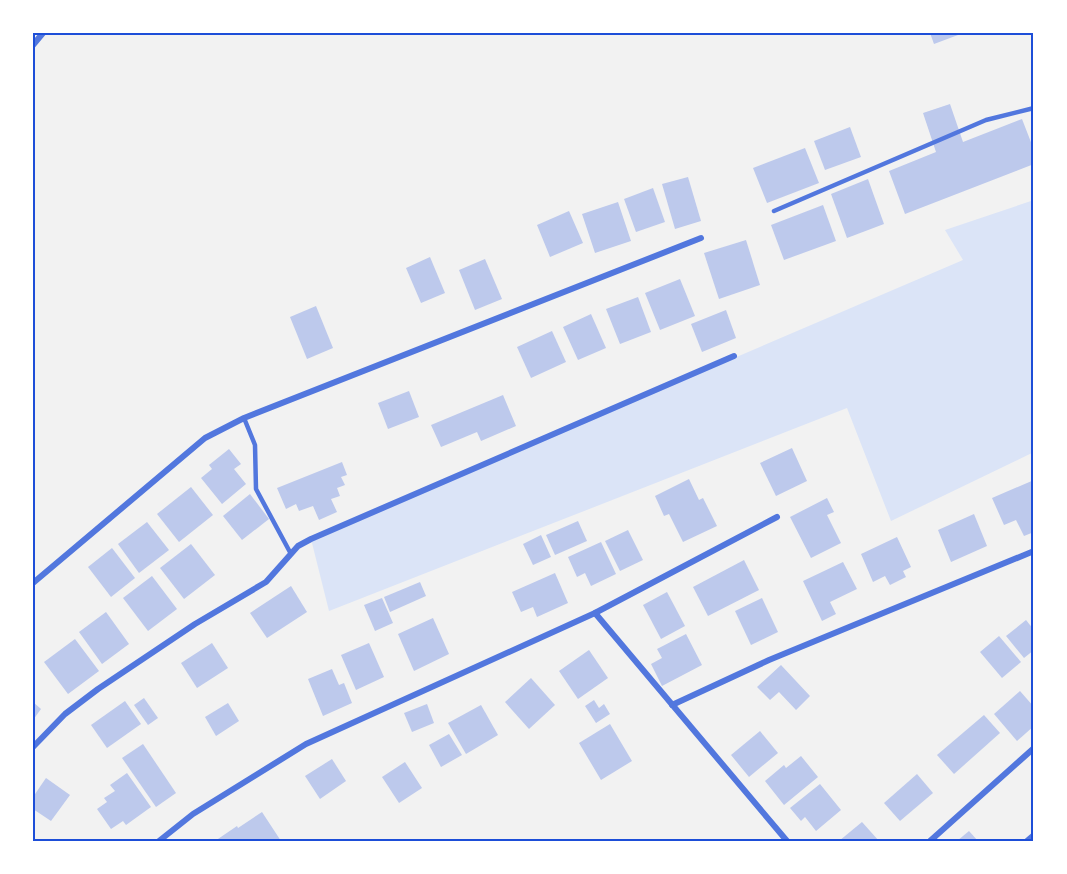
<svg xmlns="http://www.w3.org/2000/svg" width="1067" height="874" viewBox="0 0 1067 874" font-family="'Source Sans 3',sans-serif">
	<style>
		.green { fill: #dbe4f7 }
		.building { fill: #bdc9ec }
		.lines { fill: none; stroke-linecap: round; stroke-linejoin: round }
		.service { stroke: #5277de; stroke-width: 4.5 }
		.minor { stroke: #5277de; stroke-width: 6 }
		.neatline { fill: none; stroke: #1d4ed8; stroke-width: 2 }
	</style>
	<rect width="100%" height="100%" fill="#f2f2f2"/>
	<path class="green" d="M1034 200V452L891 521 847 408 329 611 311 539 963 260 945 230Z"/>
	<g class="building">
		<path d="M930 33H957L958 35 934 44Z"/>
		<path d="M950 104 963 142 1022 119 1034 150V164L905 214 889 171 936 152 923 113Z"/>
		<path d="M850 127 861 157 825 170 814 141Z"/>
		<path d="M805 148 819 183 767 203 753 168Z"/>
		<path d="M688 177 701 221 675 229 662 184Z"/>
		<path d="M868 179 884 224 847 238 831 194Z"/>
		<path d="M653 188 665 222 636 232 624 199Z"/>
		<path d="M618 202 631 241 595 253 582 214Z"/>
		<path d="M823 205 836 241 784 260 771 225Z"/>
		<path d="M569 211 583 243 550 257 537 225Z"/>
		<path d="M746 240 760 285 719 299 704 253Z"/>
		<path d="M430 257 445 293 421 303 406 268Z"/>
		<path d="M485 259 502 299 475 310 459 270Z"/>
		<path d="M680 279 695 316 660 330 645 293Z"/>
		<path d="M638 297 651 332 620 344 606 309Z"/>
		<path d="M316 306 333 348 307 359 290 317Z"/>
		<path d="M726 310 736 338 702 352 691 324Z"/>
		<path d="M591 314 606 348 578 360 563 327Z"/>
		<path d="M552 331 566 362 531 378 517 347Z"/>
		<path d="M409 391 419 417 388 429 378 403Z"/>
		<path d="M503 395 516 426 481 441 477 432 441 447 431 425Z"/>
		<path d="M792 448 807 481 776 496 760 463Z"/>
		<path d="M229 449 241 464 234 469 246 484 222 504 201 478 212 469 209 465Z"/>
		<path d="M342 462 347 475 341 477 345 485 337 488 340 496 331 499 337 512 319 520 313 506 299 511 296 504 286 509 277 488Z"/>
		<path d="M689 479 699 500 703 498 717 526 683 542 669 514 664 516 655 496Z"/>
		<path d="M1034 480V532L1024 536 1016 520 1004 525 992 498Z"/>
		<path d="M191 487 213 515 179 542 157 514Z"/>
		<path d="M250 494 269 519 242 540 223 516Z"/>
		<path d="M827 498 834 512 827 515 841 543 811 558 790 517Z"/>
		<path d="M974 514 987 546 951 562 938 530Z"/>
		<path d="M578 521 587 541 555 555 546 535Z"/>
		<path d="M147 522 169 550 139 573 118 544Z"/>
		<path d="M628 530 643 560 620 571 605 541Z"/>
		<path d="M541 535 551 557 533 565 523 544Z"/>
		<path d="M897 537 911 567 903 571 906 577 890 585 885 576 873 582 861 554Z"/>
		<path d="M601 542 616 574 591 586 585 573 577 577 568 557Z"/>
		<path d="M191 544 215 575 184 599 160 568Z"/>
		<path d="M112 548 135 578 111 597 88 567Z"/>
		<path d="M744 560 759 590 708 616 693 587Z"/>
		<path d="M843 562 857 589 830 602 836 614 822 621 803 581Z"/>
		<path d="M555 573 568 603 537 617 533 607 521 612 512 592Z"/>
		<path d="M152 576 177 609 148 631 123 598Z"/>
		<path d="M420 582 426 596 390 612 384 597Z"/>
		<path d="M291 586 307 612 267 638 250 613Z"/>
		<path d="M667 592 685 626 661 639 643 605Z"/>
		<path d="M382 598 393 623 375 631 364 605Z"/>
		<path d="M762 598 778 632 751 645 735 611Z"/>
		<path d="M106 612 129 644 102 664 79 632Z"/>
		<path d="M433 618 449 654 414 671 398 634Z"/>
		<path d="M1026 620 1034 630V650L1024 658 1006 636Z"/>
		<path d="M686 634 702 665 662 686 651 664 662 658 657 649Z"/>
		<path d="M999 636 1021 662 1002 678 980 652Z"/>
		<path d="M75 639 99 671 68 694 44 662Z"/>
		<path d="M212 643 228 668 197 688 181 663Z"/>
		<path d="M369 643 384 677 356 690 341 655Z"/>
		<path d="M589 650 608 678 578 699 559 671Z"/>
		<path d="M781 665 810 696 796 710 779 692 770 700 757 687Z"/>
		<path d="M332 669 339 685 344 683 352 703 323 716 308 679Z"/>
		<path d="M531 678 555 705 529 729 505 702Z"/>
		<path d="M1020 691 1034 707V726L1017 741 994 714Z"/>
		<path d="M144 698 158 718 148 725 134 705Z"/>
		<path d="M594 700 599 708 604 704 610 714 596 723 585 706Z"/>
		<path d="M125 701 141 724 107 748 91 725Z"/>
		<path d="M33 702 41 709 33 720Z"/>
		<path d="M228 703 239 721 216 736 205 717Z"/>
		<path d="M427 704 434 723 412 732 404 713Z"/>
		<path d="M481 705 498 735 466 754 448 723Z"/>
		<path d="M984 715 1000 733 954 774 937 755Z"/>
		<path d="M610 724 632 761 601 780 579 743Z"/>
		<path d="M760 731 778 753 749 777 731 755Z"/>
		<path d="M449 734 462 755 441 767 429 745Z"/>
		<path d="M143 744 176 793 156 807 122 758Z"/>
		<path d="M801 756 818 777 784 805 765 781 784 765 786 768Z"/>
		<path d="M332 759 346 781 320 799 305 776Z"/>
		<path d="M405 762 422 788 399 803 382 777Z"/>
		<path d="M127 773 151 807 126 825 123 821 111 829 97 809 107 802 104 798 115 791 110 785Z"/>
		<path d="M917 774 933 793 900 821 884 803Z"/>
		<path d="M46 778 70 795 51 821 33 809V797Z"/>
		<path d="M820 784 841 810 816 831 805 817 801 821 790 808Z"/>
		<path d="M262 812 281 841H215L237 826 238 828Z"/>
		<path d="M862 822 879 841H839Z"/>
		<path d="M969 831 978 841H957Z"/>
	</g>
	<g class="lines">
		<g class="service">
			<path d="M774 211 986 120 1034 108"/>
			<path d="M244 418 255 445 256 489 291 554"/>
		</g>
		<g class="minor">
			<path d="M33 45 43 33"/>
			<path d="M33 583 205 438 244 418 701 238"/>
			<path d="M595 613 787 841"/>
			<path d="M672 705 769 660 1034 551"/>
			<path d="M33 747 65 714 98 689 195 624 266 582 298 546 311 539 734 356"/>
			<path d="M159 841 193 814 306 744 595 613 777 517"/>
			<path d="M930 841 1034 748"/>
			<path d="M1027 841 1034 835"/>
		</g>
	</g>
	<rect width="1067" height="874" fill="none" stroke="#ffffff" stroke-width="69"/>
	<rect x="34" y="34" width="998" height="806" class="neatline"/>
</svg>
